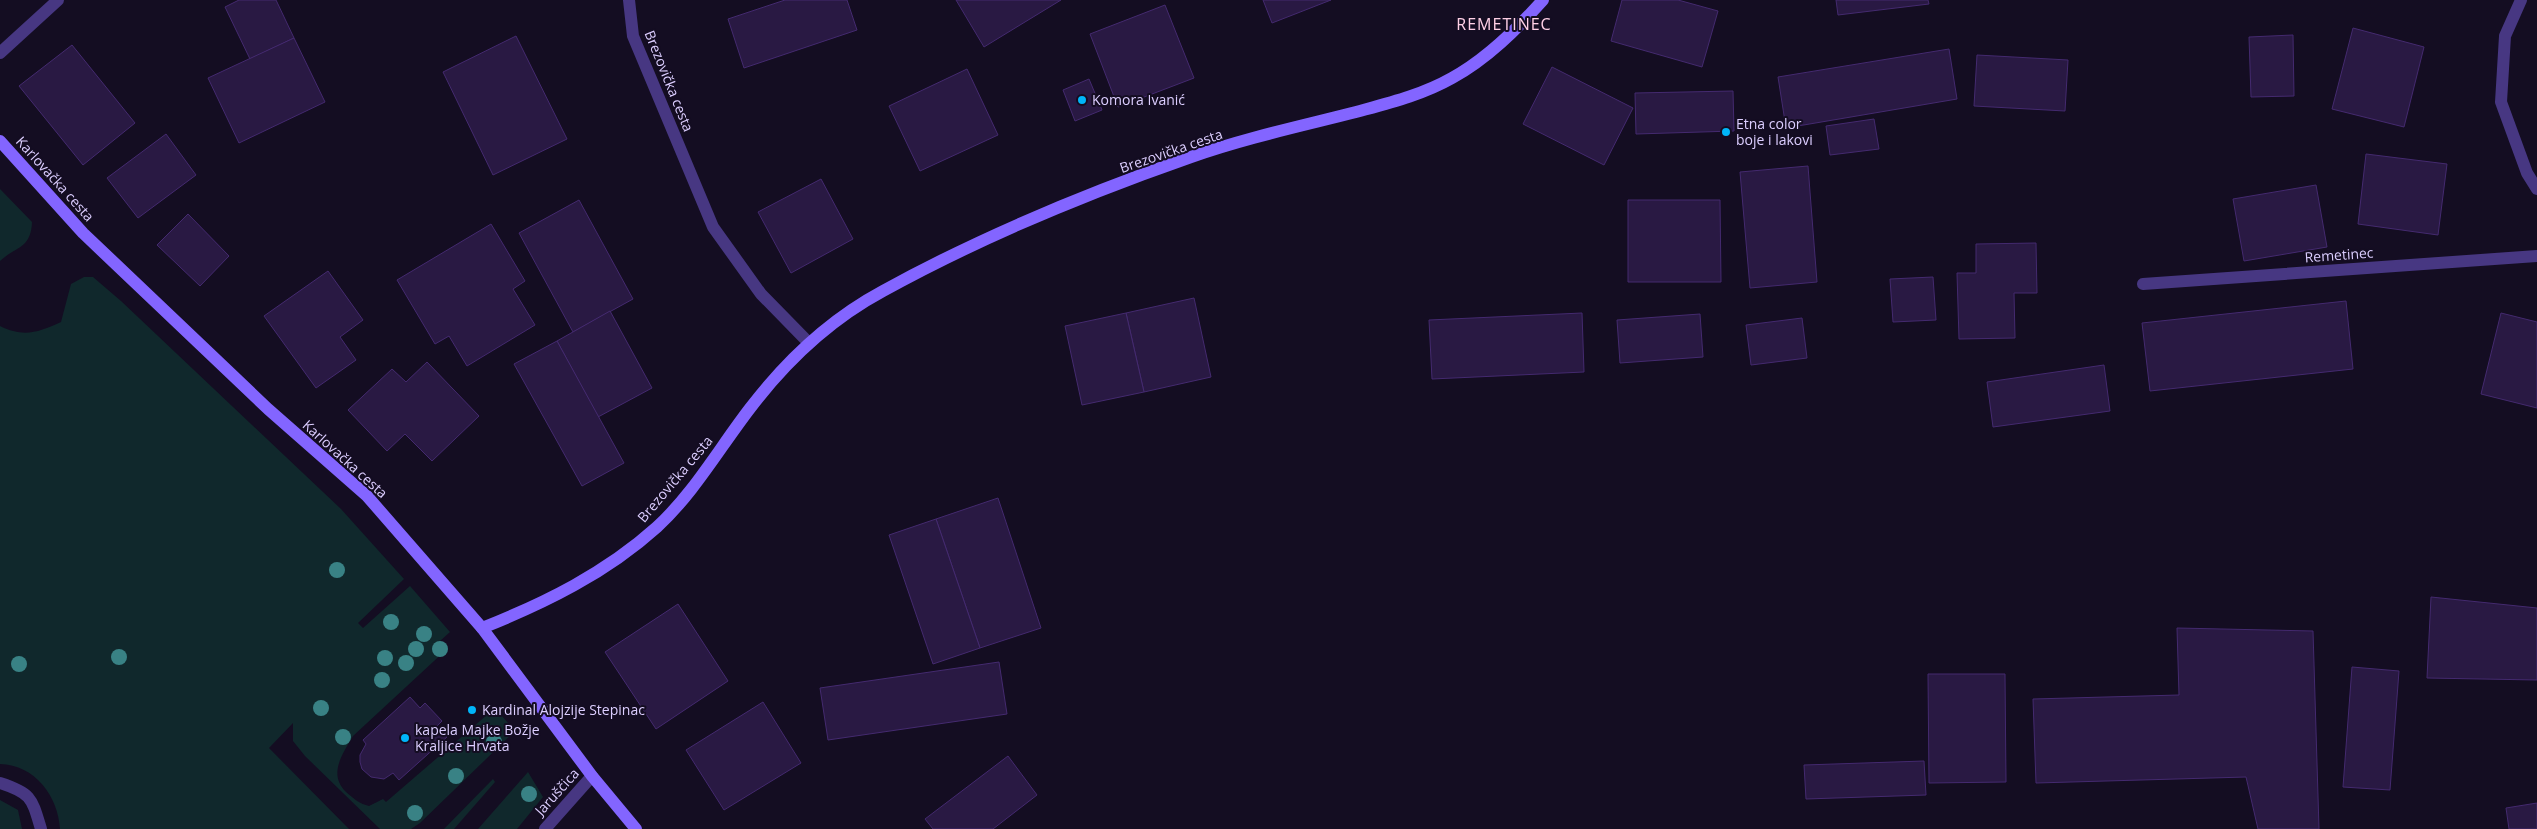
<svg xmlns="http://www.w3.org/2000/svg" width="2537" height="829" viewBox="0 0 2537 829" font-family="'Open Sans',sans-serif">
	<style>
		.green { fill: #10282c }
		.building { fill: #291943; stroke: #442a6f }
		.lines { fill: none; stroke-linecap: round; stroke-linejoin: round }
		.lane { stroke: #473782; stroke-width: 12 }
		.street { stroke: #473782; stroke-width: 12 }
		.secondary { stroke: #8365ff; stroke-width: 12 }
		.tree { fill: #398285 }
		.poi-dot { fill: #00b5f9; stroke: #140d22; stroke-width: 2 }
		.labels { text-anchor: middle; stroke-width: 4; stroke-linejoin: round; paint-order: stroke }
		.street-label { font-size: 14px; fill: #dcceff; stroke: #140d22 }
		.poi-label { font-size: 14px; fill: #dcceff; stroke: #140d22; text-anchor: start }
		.quarter-label { font-size: 16px; letter-spacing: 1px; fill: #ffd0e6; stroke: #140d22 }
	</style>
	<rect width="100%" height="100%" fill="#140d22"/>
	<g class="green">
		<path d="M0 189 32 222C31 249 16 246 0 261Z"/>
		<path d="M84 277H93L121 301 341 509 404 579 358 623 363 628 410 586 450 632 440 641 447 649 353 736C342 755 328 774 346 792 354 799 360 804 369 806L383 799 386 802 495 708 515 731 420 823 411 829H380L305 756 293 741V723L269 748 349 829H60C58 796 35 765 0 764V326C24 338 39 332 61 322L71 284Z"/>
		<path d="M528 772 543 797 517 829H478Z"/>
		<path d="M493 779 495 782 454 829H444Z"/>
		<path d="M0 800 18 810 22 829H0Z"/>
	</g>
	<g class="building">
		<path d="M239 0H276L294 38 250 59 225 7Z"/>
		<path d="M785 0H847L857 30 744 68 728 19Z"/>
		<path d="M956 0H1061L984 47Z"/>
		<path d="M1263 0H1331L1272 23Z"/>
		<path d="M1622 0H1678L1718 11 1702 67 1611 41Z"/>
		<path d="M1836 0H1928L1929 4 1838 15Z"/>
		<path d="M1165 5 1194 78 1118 107 1090 34Z"/>
		<path d="M2353 28 2424 47 2404 127 2332 109Z"/>
		<path d="M2293 35 2294 96 2251 97 2249 37Z"/>
		<path d="M516 36 567 139 493 175 443 72Z"/>
		<path d="M294 38 325 102 239 143 208 78Z"/>
		<path d="M72 45 135 123 83 165 19 86Z"/>
		<path d="M1949 49 1957 99 1786 128 1778 77Z"/>
		<path d="M1977 55 2068 60 2065 111 1974 106Z"/>
		<path d="M1552 67 1633 108 1604 165 1523 124Z"/>
		<path d="M967 69 998 135 920 171 889 106Z"/>
		<path d="M1089 79 1102 110 1075 121 1063 90Z"/>
		<path d="M1733 91 1734 131 1636 134 1635 93Z"/>
		<path d="M1874 119 1879 149 1830 155 1826 126Z"/>
		<path d="M166 134 196 175 138 218 107 178Z"/>
		<path d="M2366 154 2447 164 2438 235 2358 224Z"/>
		<path d="M1808 166 1817 282 1750 288 1740 172Z"/>
		<path d="M821 179 853 239 791 273 758 212Z"/>
		<path d="M2316 185 2327 247 2244 261 2233 199Z"/>
		<path d="M579 200 633 299 573 332 519 233Z"/>
		<path d="M1628 200H1720L1721 282H1628Z"/>
		<path d="M188 214 229 256 200 286 157 245Z"/>
		<path d="M491 224 525 281 513 289 535 325 467 366 449 336 435 344 397 280Z"/>
		<path d="M2036 243 2037 293H2014L2015 338 1959 339 1957 273H1976V244Z"/>
		<path d="M328 271 363 320 340 337 356 360 316 388 264 316Z"/>
		<path d="M1933 277 1936 320 1893 322 1890 279Z"/>
		<path d="M1194 298 1211 377 1144 392 1126 313Z"/>
		<path d="M2346 301 2353 369 2150 391 2142 323Z"/>
		<path d="M610 311 652 388 598 417 557 341Z"/>
		<path d="M1126 313 1144 392 1082 405 1065 326Z"/>
		<path d="M1582 313 1584 372 1432 379 1429 320Z"/>
		<path d="M2501 313 2537 322V408L2481 394Z"/>
		<path d="M1700 314 1703 357 1620 363 1617 320Z"/>
		<path d="M1802 318 1807 358 1751 365 1746 325Z"/>
		<path d="M557 341 624 463 582 486 514 364Z"/>
		<path d="M427 362 479 416 432 461 405 434 387 451 348 410 392 369 406 382Z"/>
		<path d="M2104 365 2110 411 1993 427 1987 382Z"/>
		<path d="M998 498 1041 628 980 648 936 519Z"/>
		<path d="M936 519 980 648 933 664 889 535Z"/>
		<path d="M2431 597 2537 608V680L2427 678Z"/>
		<path d="M678 604 728 681 656 729 605 652Z"/>
		<path d="M2177 628 2313 631 2319 829H2258L2246 777 2036 783 2033 699 2179 695Z"/>
		<path d="M999 662 1007 714 828 740 820 688Z"/>
		<path d="M2352 667 2399 671 2390 790 2343 787Z"/>
		<path d="M1928 674H2005L2006 782 1929 783Z"/>
		<path d="M410 697 420 708 425 703 442 721 437 726 447 737 399 780 393 773 384 779 371 777 362 769 360 762V755L366 744 363 740Z"/>
		<path d="M763 702 801 763 724 810 686 750Z"/>
		<path d="M1008 756 1037 795 993 829H933L925 819Z"/>
		<path d="M1924 761 1926 795 1806 799 1804 765Z"/>
		<path d="M2537 803V829H2509L2506 808Z"/>
	</g>
	<g class="lines">
		<path class="lane" d="M0 783C32 793 32 799 41 829"/>
		<g class="street">
			<path d="M629 0 633 36 713 227 761 294 808 342"/>
			<path d="M2521 0 2505 36 2501 102 2527 173 2537 189"/>
			<path d="M0 53 58 0"/>
			<path d="M2143 284 2537 256"/>
			<path d="M545 829 592 776"/>
		</g>
		<g class="secondary">
			<path d="M0 141 83 233 268 409 367 496 482 628 592 776 636 829"/>
			<path d="M482 628C545 603 606 573 657 527 694 493 720 447 751 407 787 360 829 320 883 291 981 237 1085 194 1191 157 1245 138 1301 126 1356 112 1389 103 1422 95 1452 78 1487 59 1517 29 1543 0"/>
		</g>
	</g>
	<g class="tree">
		<circle cx="337" cy="570" r="8"/>
		<circle cx="391" cy="622" r="8"/>
		<circle cx="424" cy="634" r="8"/>
		<circle cx="416" cy="649" r="8"/>
		<circle cx="440" cy="649" r="8"/>
		<circle cx="119" cy="657" r="8"/>
		<circle cx="385" cy="658" r="8"/>
		<circle cx="406" cy="663" r="8"/>
		<circle cx="19" cy="664" r="8"/>
		<circle cx="382" cy="680" r="8"/>
		<circle cx="321" cy="708" r="8"/>
		<circle cx="343" cy="737" r="8"/>
		<circle cx="494" cy="742" r="8"/>
		<circle cx="456" cy="776" r="8"/>
		<circle cx="529" cy="794" r="8"/>
		<circle cx="415" cy="813" r="8"/>
	</g>
	<g class="poi-dot">
		<circle cx="1082" cy="100" r="5"/>
		<circle cx="1726" cy="132" r="5"/>
		<circle cx="472" cy="710" r="5"/>
		<circle cx="405" cy="738" r="5"/>
	</g>
	<g class="labels">
		<g class="street-label">
			<text transform="translate(669 81) rotate(68)" y="5">Brezovička cesta</text>
			<text transform="translate(1171 151) rotate(-19)" y="5">Brezovička cesta</text>
			<text transform="translate(55 179) rotate(48)" y="5">Karlovačka cesta</text>
			<text transform="translate(2339 255) rotate(-4)" y="5">Remetinec</text>
			<text transform="translate(345 459) rotate(42)" y="5">Karlovačka cesta</text>
			<text transform="translate(675 479) rotate(-50)" y="5">Brezovička cesta</text>
			<text transform="translate(557 792) rotate(-48)" y="5">Jaruščica</text>
		</g>
		<g class="poi-label">
			<text x="1092" y="105">Komora Ivanić</text>
			<text x="1736" y="129">Etna color<tspan x="1736" dy="16">boje i lakovi</tspan></text>
			<text x="482" y="715">Kardinal Alojzije Stepinac</text>
			<text x="415" y="735">kapela Majke Božje<tspan x="415" dy="16">Kraljice Hrvata</tspan></text>
		</g>
		<g class="quarter-label">
			<text x="1504" y="30">REMETINEC</text>
		</g>
	</g>
</svg>
